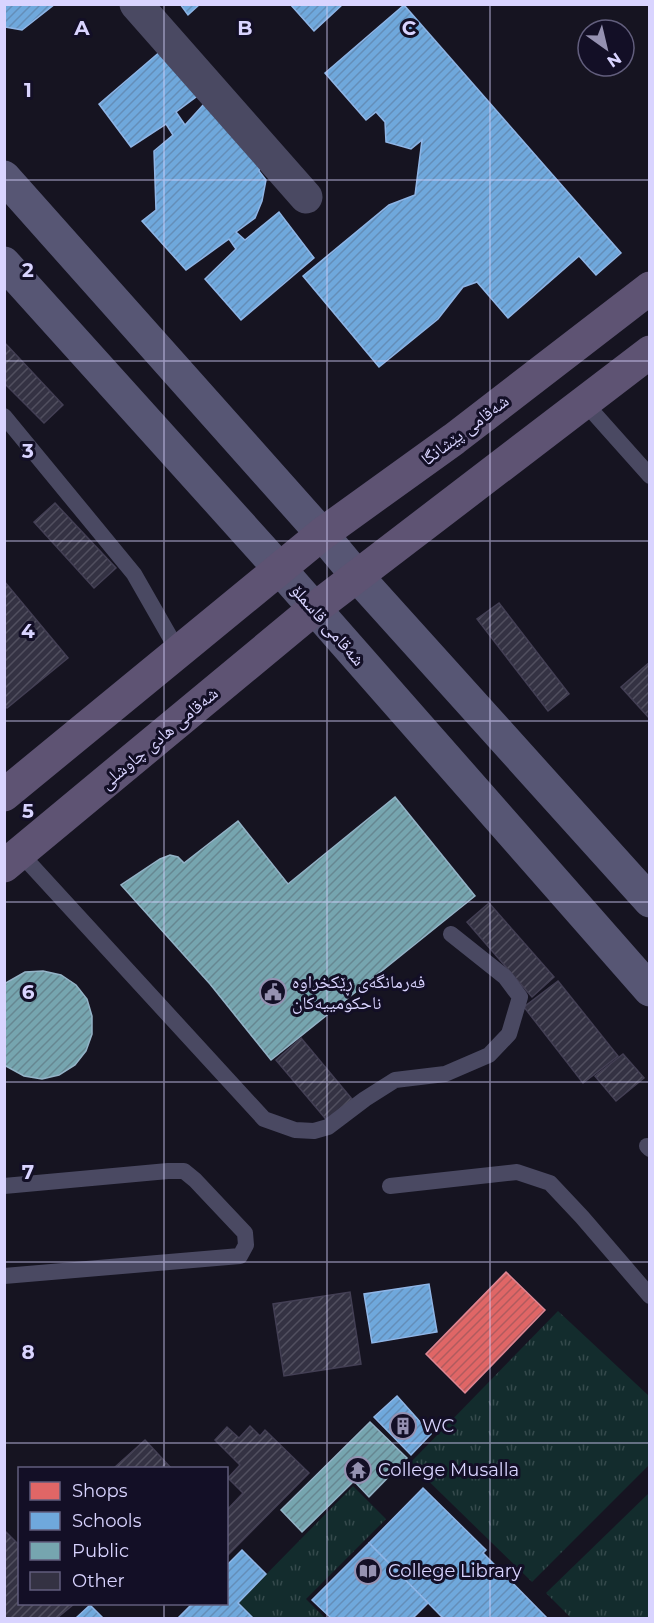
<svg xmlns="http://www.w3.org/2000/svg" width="654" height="1623" viewBox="0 0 654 1623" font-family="Montserrat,'Noto Naskh Arabic',sans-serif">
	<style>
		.grass { fill: url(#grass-tufts) }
		.shops { fill: url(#shops-hatch); stroke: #de8794; stroke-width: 1.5 }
		.schools { fill: url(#schools-hatch); stroke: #8fb5e6; stroke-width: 1.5 }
		.public { fill: url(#public-hatch); stroke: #94b3c7; stroke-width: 1.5 }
		.building { fill: url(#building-hatch); stroke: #433f54; stroke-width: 1.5 }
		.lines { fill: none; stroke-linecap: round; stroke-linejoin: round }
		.lane { stroke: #4a4962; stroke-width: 16 }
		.street { stroke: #4a4962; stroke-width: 33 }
		.secondary { stroke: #575674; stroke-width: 33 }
		.primary { stroke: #5e5373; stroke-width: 33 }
		.grid { fill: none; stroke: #d9d4ff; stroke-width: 1.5; stroke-opacity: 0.55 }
		.labels { text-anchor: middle; stroke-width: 6; stroke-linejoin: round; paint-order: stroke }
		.street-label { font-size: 18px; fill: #d9d4ff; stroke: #130f26 }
		.poi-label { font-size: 18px; fill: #d9d4ff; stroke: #130f26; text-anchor: start }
		.grid-label { font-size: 20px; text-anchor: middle; font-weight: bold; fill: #d9d4ff; stroke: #130f26; stroke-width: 6; stroke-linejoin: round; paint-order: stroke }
	</style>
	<defs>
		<pattern id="grass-tufts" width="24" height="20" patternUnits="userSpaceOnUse" patternTransform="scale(1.5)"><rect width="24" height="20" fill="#132c2d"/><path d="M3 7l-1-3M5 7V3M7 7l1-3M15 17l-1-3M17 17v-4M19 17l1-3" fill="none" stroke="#354a4c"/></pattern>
		<pattern id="shops-hatch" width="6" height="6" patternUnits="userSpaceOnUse" patternTransform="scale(1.5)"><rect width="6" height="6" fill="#e06666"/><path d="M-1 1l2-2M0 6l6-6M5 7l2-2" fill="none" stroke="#b05b5e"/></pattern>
		<pattern id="schools-hatch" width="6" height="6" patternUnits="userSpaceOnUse" patternTransform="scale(1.5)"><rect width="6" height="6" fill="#6fa8dc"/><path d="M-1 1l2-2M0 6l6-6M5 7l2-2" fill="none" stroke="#648eb8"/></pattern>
		<pattern id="public-hatch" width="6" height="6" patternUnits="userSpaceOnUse" patternTransform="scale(1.5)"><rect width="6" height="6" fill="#76a5af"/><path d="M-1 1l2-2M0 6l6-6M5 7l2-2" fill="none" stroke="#668791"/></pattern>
		<pattern id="building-hatch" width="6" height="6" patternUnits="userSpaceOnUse" patternTransform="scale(1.5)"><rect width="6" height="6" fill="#343243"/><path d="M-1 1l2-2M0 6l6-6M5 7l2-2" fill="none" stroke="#514f5f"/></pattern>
	</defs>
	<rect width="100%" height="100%" fill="#161421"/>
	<g class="grass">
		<path d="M558 1311 649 1396V1465L532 1582 410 1463Z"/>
		<path d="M353 1486 386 1519 306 1599 325 1618H254L238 1603Z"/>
		<path d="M649 1493V1618H571L546 1593Z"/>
	</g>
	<path class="shops" d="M506 1272 545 1310 465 1393 426 1354Z"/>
	<g class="schools">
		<path d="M4 4H55L22 30 5 27V41Z"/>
		<path d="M180 4H200L188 15Z"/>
		<path d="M290 4H343L314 31Z"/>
		<path d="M404 5 621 253 596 275 579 256 508 318 477 282 463 287 438 319 379 367 303 276 389 205 415 195 422 140 411 149 386 142 385 122 376 112 366 120 325 73Z"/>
		<path d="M169 44 204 91 176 112 185 125 203 105 221 110 263 156 259 171 266 180 262 201 255 218 236 232 245 240 279 212 314 258 241 320 205 279 236 249 229 239 186 270 142 221 156 210 154 151 173 135 166 124 131 147 99 104Z"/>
		<path d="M429 1284 437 1332 372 1343 364 1294Z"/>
		<path d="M397 1396 431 1434 411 1455 374 1417Z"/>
		<path d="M423 1488 486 1550 483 1553 547 1618H443L369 1543Z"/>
		<path d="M369 1543 428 1603 413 1618H331L312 1600Z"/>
		<path d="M242 1550 266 1574 238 1603 253 1618H178L192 1604H226V1566Z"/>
		<path d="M90 1605 103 1618H76Z"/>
	</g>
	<g class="public">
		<path d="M395 797 475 896 271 1060 210 984 121 885 160 859 170 855 178 857 184 863 238 821 288 884Z"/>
		<path d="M43 971 61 975 76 985 87 999 92 1016V1034L86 1051 75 1065 59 1075 42 1079 24 1076 4 1065V984L25 972Z"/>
		<path d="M370 1422 407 1458 369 1497 354 1481 302 1532 281 1510Z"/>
	</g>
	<g class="building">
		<path d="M4 342 63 405 44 423 4 383Z"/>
		<path d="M55 503 116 568 94 588 34 522Z"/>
		<path d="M4 581 68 658 7 708 4 705Z"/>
		<path d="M499 603 569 694 548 711 477 619Z"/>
		<path d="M650 662V719L621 687Z"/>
		<path d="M489 903 554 977 532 997 467 922Z"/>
		<path d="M558 981 618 1056 583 1083 524 1007Z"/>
		<path d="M301 1038 356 1104 330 1124 276 1060Z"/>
		<path d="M623 1054 644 1078 616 1101 595 1076Z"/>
		<path d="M350 1292 361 1364 284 1376 273 1304Z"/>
		<path d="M250 1426 260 1436 265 1430 309 1473 226 1557V1511L243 1493 228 1478 240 1465 215 1440 227 1427 239 1438Z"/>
		<path d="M145 1440 171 1468H114Z"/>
		<path d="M4 1530 20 1546V1604H74L57 1618H4Z"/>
	</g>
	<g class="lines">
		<g class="lane">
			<path d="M584 402 650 476"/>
			<path d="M4 416 134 574 178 651"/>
			<path d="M20 853 264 1119 295 1130 314 1131 328 1127 365 1099 395 1080 445 1074 489 1055 509 1034 520 997 505 977 451 934"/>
			<path d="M647 1146 650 1149"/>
			<path d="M4 1186 168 1171H184L195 1180 245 1233 246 1245 240 1256 4 1276"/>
			<path d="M390 1186 517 1172 550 1183 582 1217 650 1296"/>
		</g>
		<path class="street" d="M136 4 306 197"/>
		<g class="secondary">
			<path d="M4 177 322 534 357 576 650 901"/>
			<path d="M4 263 279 568 650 990"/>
		</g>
		<g class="primary">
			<path d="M4 795 322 534 454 439 650 288"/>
			<path d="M4 866 314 609 650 352"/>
		</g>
	</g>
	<path class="grid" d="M164 4V1468M327 4V1618M490 4V1618M4 180H650M4 361H650M4 541H650M4 721H650M4 902H650M4 1082H650M4 1262H650M4 1443H650M164 1604V1618"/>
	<defs>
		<symbol id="civic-ring" viewBox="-11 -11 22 22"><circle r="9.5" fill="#130f26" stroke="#9591b1" stroke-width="1.5"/><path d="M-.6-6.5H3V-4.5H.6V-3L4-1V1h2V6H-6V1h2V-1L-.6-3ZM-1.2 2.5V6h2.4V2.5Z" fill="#9591b1"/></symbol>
		<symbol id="building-ring" viewBox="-11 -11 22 22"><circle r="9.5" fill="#130f26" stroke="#9591b1" stroke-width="1.5"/><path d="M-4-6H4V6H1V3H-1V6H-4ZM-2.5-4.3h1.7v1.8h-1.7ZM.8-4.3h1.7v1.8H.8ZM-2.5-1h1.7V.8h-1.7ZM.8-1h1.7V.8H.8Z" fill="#9591b1"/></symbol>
		<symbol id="temple-ring" viewBox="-11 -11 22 22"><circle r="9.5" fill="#130f26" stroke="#9591b1" stroke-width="1.5"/><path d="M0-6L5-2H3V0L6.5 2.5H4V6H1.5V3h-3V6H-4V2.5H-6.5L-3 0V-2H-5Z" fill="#9591b1"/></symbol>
		<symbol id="library-ring" viewBox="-11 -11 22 22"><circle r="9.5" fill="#130f26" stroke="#9591b1" stroke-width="1.5"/><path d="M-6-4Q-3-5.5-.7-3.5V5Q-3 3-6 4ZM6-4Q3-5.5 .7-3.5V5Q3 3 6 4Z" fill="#9591b1"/></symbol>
	</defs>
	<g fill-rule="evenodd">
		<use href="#civic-ring" x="258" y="977" width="30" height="30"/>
		<use href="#building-ring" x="388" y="1411" width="30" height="30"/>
		<use href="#temple-ring" x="343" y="1455" width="30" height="30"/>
		<use href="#library-ring" x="353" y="1556" width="30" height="30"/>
	</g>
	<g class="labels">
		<g class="street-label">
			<text transform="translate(465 430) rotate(-37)" y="6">شەقامی پێشانگا</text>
			<text transform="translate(328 625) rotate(49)" y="6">شەقامی قاسملۆ</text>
			<text transform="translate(159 738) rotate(-40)" y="6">شەقامی هادی چاوشلی</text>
		</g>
		<g class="poi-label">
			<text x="292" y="988">فەرمانگەی ڕێکخراوە<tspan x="292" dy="21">ناحکومییەکان</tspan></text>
			<text x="422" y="1432">WC</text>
			<text x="378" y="1476">College Musalla</text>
			<text x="388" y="1577">College Library</text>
		</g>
	</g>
	<g class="grid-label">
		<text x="82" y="35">A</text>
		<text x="245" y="35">B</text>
		<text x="409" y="35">C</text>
		<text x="28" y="97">1</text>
		<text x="28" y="277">2</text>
		<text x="28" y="458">3</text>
		<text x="28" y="638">4</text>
		<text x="28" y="818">5</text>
		<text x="28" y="999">6</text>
		<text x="28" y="1179">7</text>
		<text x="28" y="1359">8</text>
	</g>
	<rect width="654" height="1623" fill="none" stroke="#d9d4ff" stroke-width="12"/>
	<rect x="18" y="1467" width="210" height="138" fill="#130f26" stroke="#625e7d" stroke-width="1.5"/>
	<rect x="30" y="1482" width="30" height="18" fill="#e06666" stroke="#625e7d" stroke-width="1.5"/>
	<text x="72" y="1497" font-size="18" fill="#d9d4ff">Shops</text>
	<rect x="30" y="1512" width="30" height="18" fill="#6fa8dc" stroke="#625e7d" stroke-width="1.5"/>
	<text x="72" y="1527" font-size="18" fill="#d9d4ff">Schools</text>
	<rect x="30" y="1542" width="30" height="18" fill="#76a5af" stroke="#625e7d" stroke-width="1.5"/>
	<text x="72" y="1557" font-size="18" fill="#d9d4ff">Public</text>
	<rect x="30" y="1572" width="30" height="18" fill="#343243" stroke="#625e7d" stroke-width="1.5"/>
	<text x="72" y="1587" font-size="18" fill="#d9d4ff">Other</text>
	<g transform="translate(606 48) rotate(146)"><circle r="28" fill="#130f26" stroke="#625e7d" stroke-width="1.5"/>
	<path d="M0-4.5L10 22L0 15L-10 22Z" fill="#9591b1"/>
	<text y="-9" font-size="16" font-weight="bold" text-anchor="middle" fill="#d9d4ff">N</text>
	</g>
</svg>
